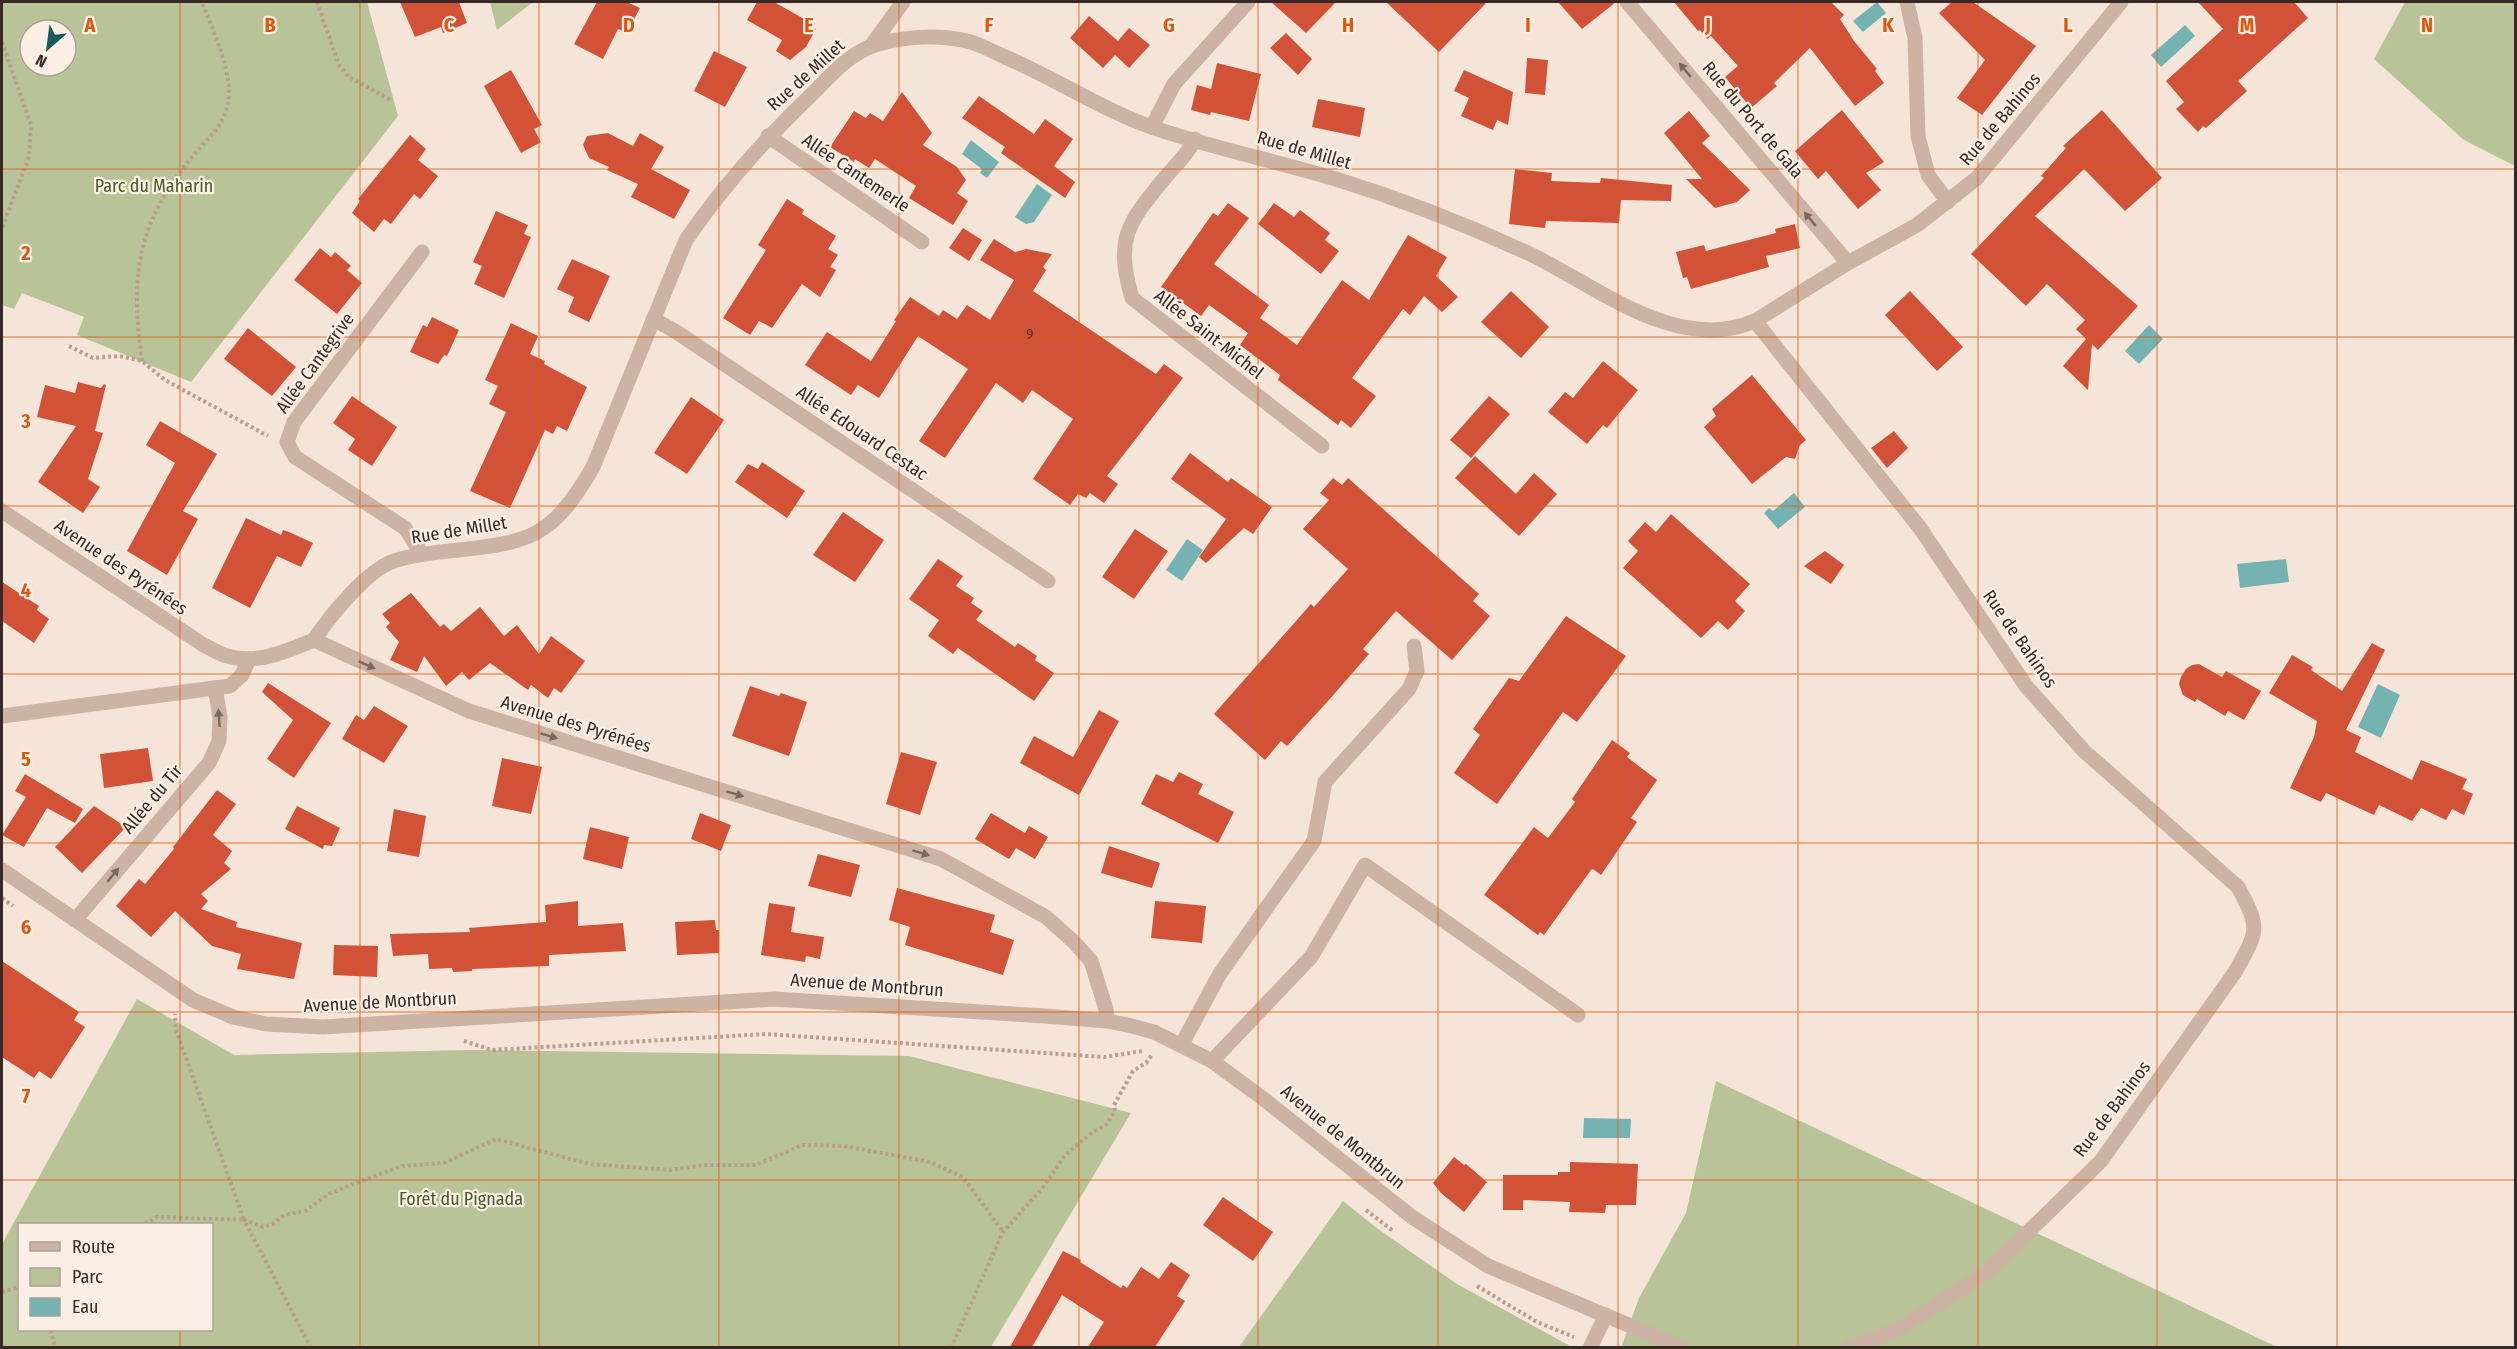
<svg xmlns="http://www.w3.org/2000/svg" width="2517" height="1349" viewBox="0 0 2517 1349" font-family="'Fira Sans Condensed',sans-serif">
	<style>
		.green { fill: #b8c497; fill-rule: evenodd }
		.water { fill: #75b3b2 }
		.building { fill: #d25238 }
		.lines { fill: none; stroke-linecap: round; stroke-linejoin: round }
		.path { stroke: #b99d8d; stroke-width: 4; stroke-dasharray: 3 3; stroke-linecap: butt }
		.minor { stroke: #cdb3a3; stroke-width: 15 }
		.oneway { fill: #7a685e }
		.grid { fill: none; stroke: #df570d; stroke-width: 1.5; stroke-opacity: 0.55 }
		.labels { text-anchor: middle; stroke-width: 4.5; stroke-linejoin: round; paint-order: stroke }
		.number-label { font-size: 15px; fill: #5e342a }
		.street-label { font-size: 18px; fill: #372a26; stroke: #fbefe5 }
		.park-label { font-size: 18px; fill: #4a5827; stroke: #fbefe5 }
		.grid-label { font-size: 20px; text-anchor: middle; font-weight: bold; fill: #df570d; stroke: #fbefe5; stroke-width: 4.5; stroke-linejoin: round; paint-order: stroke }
	</style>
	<rect width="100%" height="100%" fill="#f4e5d8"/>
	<g class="green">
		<path d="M2 2H367L398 116 191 382 77 335 84 317 22 293 14 309 2 305ZM30 30H66V66H30Z"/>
		<path d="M490 2H533L497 30Z"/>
		<path d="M2405 2H2515V166L2464 140 2374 59Z"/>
		<path d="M137 999 234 1055 472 1050 909 1056 1131 1113 991 1347H2V1244ZM212 1224V1330H20V1224Z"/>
		<path d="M1716 1081 2277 1347 1621 1348 1639 1298 1686 1213Z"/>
		<path d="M1343 1201 1378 1229 1457 1284 1572 1347H1239Z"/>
	</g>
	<g class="water">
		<path d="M1877 2 1886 13 1863 32 1853 21Z"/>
		<path d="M2185 25 2195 36 2161 67 2151 55Z"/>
		<path d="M971 140 999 162 987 178 980 173 982 169 962 154Z"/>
		<path d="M1037 184 1052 195 1034 222 1026 224 1015 217Z"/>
		<path d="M2149 325 2163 339 2139 364 2125 351Z"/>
		<path d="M1794 493 1805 507 1778 529 1764 513 1769 508 1773 511Z"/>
		<path d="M1187 539 1203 550 1182 581 1166 570Z"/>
		<path d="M2286 559 2289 582 2240 588 2237 564Z"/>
		<path d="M2378 684 2400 695 2381 738 2358 727Z"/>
		<path d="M1584 1118 1631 1119 1630 1138H1583Z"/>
	</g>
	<g class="building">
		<path d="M400 2H459L467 23 443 33 441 27 415 37Z"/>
		<path d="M597 2H627L640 8 627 33 618 29 603 59 574 44Z"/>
		<path d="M757 2H774L806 20 805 22 816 29 806 47 790 60 776 51 782 40 747 20Z"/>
		<path d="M1271 2H1336L1306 33Z"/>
		<path d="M1386 2H1487L1439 52Z"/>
		<path d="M1558 2H1616L1582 29Z"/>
		<path d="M1674 2H1831L1844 15 1840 19 1854 41 1877 69 1875 71 1884 83 1855 106 1810 48 1774 83 1777 86 1751 108 1725 77 1738 66 1711 36 1707 39 1700 30 1698 31Z"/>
		<path d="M1952 2H1973L2036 46 1982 115 1957 98 1985 60 1939 13Z"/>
		<path d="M2198 2H2294L2308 18 2238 81 2247 91 2206 128 2203 126 2198 132 2176 109 2184 102 2166 81 2223 29Z"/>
		<path d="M1089 16 1118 41 1129 28 1150 45 1129 68 1115 55 1103 68 1070 38Z"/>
		<path d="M1286 33 1312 59 1298 75 1270 48Z"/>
		<path d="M714 51 747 67 725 107 694 91Z"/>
		<path d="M1527 58 1548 60 1545 95 1525 93Z"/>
		<path d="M1217 63 1261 74 1249 121 1211 112 1210 115 1191 110 1197 85 1211 89Z"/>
		<path d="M511 70 542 125 534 129 541 142 521 153 484 86Z"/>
		<path d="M1464 70 1513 92 1508 125 1497 120 1493 130 1461 116 1469 98 1454 91Z"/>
		<path d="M902 92 932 133 923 145 957 167 966 180 957 193 968 201 953 225 909 198 916 186 875 159 869 168 855 159 854 162 830 147 854 111 866 118 870 113 883 121Z"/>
		<path d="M979 96 1034 134 1045 119 1073 139 1054 166 1075 182 1065 198 1001 153 1005 147 962 118Z"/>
		<path d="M1318 99 1365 108 1360 137 1312 127Z"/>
		<path d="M1842 110 1884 162 1866 173 1881 190 1858 209 1826 171 1818 179 1795 151Z"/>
		<path d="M2102 110 2162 178 2125 211 2084 169 2035 216 2138 306 2098 350 2092 344 2088 390 2063 366 2086 339 2076 329 2085 320 2047 284 2026 306 1971 254 2044 178 2041 176 2066 148 2063 146Z"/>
		<path d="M1689 111 1710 136 1702 143 1750 190 1737 202 1715 208 1686 179H1702L1664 133Z"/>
		<path d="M608 133 633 146 640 133 664 147 651 169 690 190 674 219 631 197 638 184 607 170 609 167 589 158 583 145 587 136Z"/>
		<path d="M410 135 426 149 418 160 438 176 420 199 414 194 391 224 384 219 374 232 352 213 360 201 358 199Z"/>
		<path d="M1515 169 1552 173 1551 181 1600 183 1601 178 1672 185 1671 201 1621 200 1619 223 1546 221 1545 228 1509 224Z"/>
		<path d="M787 199 804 210 802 214 836 236 828 249 838 255 830 267 836 270 820 297 802 284 772 328 759 321 750 335 723 318 766 250 758 245Z"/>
		<path d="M1228 203 1249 218 1214 264 1269 305 1260 318 1297 345 1342 280 1369 300 1408 235 1447 257 1436 276 1458 297 1442 312 1424 296 1410 315 1403 309 1352 378 1376 396 1351 428 1341 420 1338 425 1278 380 1280 375 1240 345 1248 333 1209 305 1201 316 1161 287 1213 213 1218 216Z"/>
		<path d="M1274 203 1294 217 1300 210 1330 233 1325 240 1339 251 1321 274 1258 224Z"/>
		<path d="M496 211 528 225 524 234 531 237 504 298 474 284 482 266 473 262Z"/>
		<path d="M1795 224 1800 248 1766 256 1769 267 1691 289 1687 277 1683 278 1676 252 1704 245 1706 251 1776 233 1775 229Z"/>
		<path d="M963 228 982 240 969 261 949 248Z"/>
		<path d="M994 239 1015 252 1026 249 1052 254 1043 267 1046 270 1033 291 1156 374 1164 364 1183 378 1107 476 1118 484 1104 503 1090 493 1086 498 1078 494 1070 505 1033 479 1073 419 1032 390 1023 403 996 383 945 458 919 441 968 369 918 336 879 398 858 385 851 395 805 365 827 332 871 361 896 321 894 320 910 297 939 316 943 310 957 319 967 305 990 320 1014 280 980 260Z"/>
		<path d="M320 248 331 257 335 252 351 266 347 270 362 283 337 314 294 280Z"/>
		<path d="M572 259 610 276 589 322 568 312 574 297 557 289Z"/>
		<path d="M1511 291 1549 327 1521 358 1481 322Z"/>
		<path d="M1910 291 1963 347 1937 371 1885 315Z"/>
		<path d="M432 317 459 330 447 356 444 355 438 364 410 352 423 325 427 327Z"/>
		<path d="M511 323 538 336 530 354 545 361 544 364 587 387 567 431 557 426 553 434 545 430 510 508 470 491 506 412 489 404 498 386 485 380Z"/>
		<path d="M248 328 296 367 272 396 224 359Z"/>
		<path d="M1603 361 1638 390 1607 428 1603 425 1587 444 1548 412 1565 392 1573 398Z"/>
		<path d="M1752 375 1806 440 1800 445 1795 459 1786 457 1752 484 1704 427 1716 416 1712 409Z"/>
		<path d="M78 382 101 388 104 384 106 385 95 431 103 433 88 479 100 487 83 513 38 482 76 426 37 417 45 385 75 393Z"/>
		<path d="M352 396 397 427 372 466 348 450 355 439 333 423Z"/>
		<path d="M1489 396 1510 414 1471 458 1450 440Z"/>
		<path d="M691 397 724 420 687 474 654 453Z"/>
		<path d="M160 421 217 454 183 511 198 519 167 575 127 551 175 463 146 445Z"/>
		<path d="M1894 431 1908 448 1887 468 1871 448Z"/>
		<path d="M1190 453 1228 482 1231 478 1272 507 1253 534 1244 528 1206 563 1199 557 1226 519 1171 479Z"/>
		<path d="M1475 456 1516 494 1534 473 1557 494 1519 536 1455 478Z"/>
		<path d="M762 462 805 491 787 518 735 482 748 464 758 469Z"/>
		<path d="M1333 478 1342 485 1348 478 1479 594 1473 601 1490 616 1452 660 1396 611 1363 649 1369 654 1328 701 1287 746 1281 741 1265 760 1214 714 1311 604 1314 607 1348 569 1303 529 1329 500 1320 493Z"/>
		<path d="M843 512 884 540 855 582 813 555Z"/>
		<path d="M1671 514 1750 584 1735 601 1745 611 1728 630 1718 621 1701 638 1623 568 1638 551 1628 541 1645 522 1656 532Z"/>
		<path d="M246 518 281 535 283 530 289 532 313 543 301 567 277 556 250 608 212 588Z"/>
		<path d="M1135 529 1168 551 1134 599 1102 577Z"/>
		<path d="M1825 551 1844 565 1831 584 1804 566Z"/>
		<path d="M938 559 963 576 956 586 974 598 971 603 983 611 976 620 1015 647 1018 643 1037 656 1035 660 1054 673 1034 701 958 648 953 654 928 636 939 620 909 599Z"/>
		<path d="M2 582 39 606 37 610 49 619 34 643 2 621Z"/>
		<path d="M411 593 440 627 444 624 451 631 480 607 504 636 517 625 539 654 551 636 585 661 561 693 554 688 548 698 531 685 528 690 490 663 469 680 462 672 446 686 424 656 417 672 390 660 399 642 386 627 390 623 382 614Z"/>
		<path d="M1566 616 1626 656 1577 722 1563 712 1497 804 1454 773 1480 735 1473 729 1509 678 1519 681Z"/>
		<path d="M2372 643 2385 650 2346 730 2361 737 2355 752 2412 780 2421 760 2467 779 2462 789 2473 794 2464 815 2452 809 2446 820 2421 808 2412 821 2379 805 2374 815 2326 793 2321 802 2290 788 2314 737 2317 721 2269 693 2292 655 2313 667 2311 670 2342 691Z"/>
		<path d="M2199 664 2222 677 2226 671 2261 691 2244 720 2228 711 2225 716 2197 699 2195 702 2183 695 2179 684 2181 677 2186 669 2192 665Z"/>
		<path d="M268 683 331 723 294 778 267 759 293 720 262 692Z"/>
		<path d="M750 686 779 696 781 693 807 702 789 756 732 736Z"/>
		<path d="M374 706 408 726 384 763 342 739 356 715 364 720Z"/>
		<path d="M1099 710 1119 721 1079 795 1020 763 1034 736 1073 757Z"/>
		<path d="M1612 740 1630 753 1627 757 1657 780 1631 818 1637 822 1601 875 1593 869 1591 870 1544 935 1540 932 1538 935 1484 895 1534 827 1548 838 1575 802 1572 799Z"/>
		<path d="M148 748 153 781 104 788 100 754Z"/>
		<path d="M901 752 937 762 920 815 886 804Z"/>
		<path d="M502 758 542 767 531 814 492 806Z"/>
		<path d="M1179 772 1203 784 1198 794 1234 812 1218 843 1141 804 1156 774 1173 782Z"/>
		<path d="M25 774 83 809 75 823 47 808 24 847 2 835 26 797 15 791Z"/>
		<path d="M217 790 236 804 213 835 232 851 224 863 231 869 201 894 208 901 201 909 237 922 236 927 302 943 294 979 237 969 241 954 212 946 175 911 151 937 116 906 139 879 145 884 174 849 173 847Z"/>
		<path d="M94 806 126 827 82 873 55 847Z"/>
		<path d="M297 806 340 828 332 846 324 845 323 849 285 829Z"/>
		<path d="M394 809 426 816 419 857 387 851Z"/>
		<path d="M700 813 731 825 721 851 691 839Z"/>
		<path d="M991 813 1025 833 1029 826 1048 837 1035 859 1016 848 1009 859 975 839Z"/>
		<path d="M590 827 629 837 622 869 583 859Z"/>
		<path d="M1109 846 1160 863 1152 888 1101 873Z"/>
		<path d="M818 854 860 865 851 897 808 886Z"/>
		<path d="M897 888 995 915 990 932 1014 940 1003 975 905 945 910 927 889 920Z"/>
		<path d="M578 901V926L623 923 626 951 549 955V966L472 969V971L453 972 452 968 429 969 428 954 393 956 390 934 470 932 469 928 546 922 545 905Z"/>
		<path d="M1155 901 1206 906 1202 943 1151 938Z"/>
		<path d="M769 903 795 907 791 932 824 937 820 959 806 956 805 962 761 955Z"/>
		<path d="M715 920 716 930H719V953L677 955 675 922Z"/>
		<path d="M334 945 378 946 377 977 333 975Z"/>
		<path d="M2 961 79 1012 74 1020 85 1027 51 1079 39 1071 34 1078 2 1057Z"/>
		<path d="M1454 1157 1464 1165 1466 1164 1487 1182 1464 1212 1441 1193 1433 1183Z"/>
		<path d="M1570 1162 1638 1164 1636 1205H1606L1605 1213 1569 1212 1570 1202 1523 1200V1210H1503V1175H1558V1172H1570Z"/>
		<path d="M1223 1197 1273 1232 1253 1261 1203 1225Z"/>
		<path d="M1063 1251 1081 1260 1080 1262 1121 1288 1123 1285 1127 1288 1141 1267 1159 1279 1171 1262 1190 1275 1177 1296 1185 1301 1155 1347H1088L1104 1322 1062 1295 1032 1347H1010Z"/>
	</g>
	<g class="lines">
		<g class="path">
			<path d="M317 2 339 65 349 77 391 100"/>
			<path d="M2 42 31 125 29 157 2 228"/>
			<path d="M69 346 93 358 119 356 142 361 165 380 268 436"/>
			<path d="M142 361C131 280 135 229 187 163 202 143 224 128 228 103 233 70 213 32 202 2"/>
			<path d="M2 898 13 906"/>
			<path d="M464 1041 492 1050 766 1034 1104 1057 1143 1051"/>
			<path d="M1366 1210 1393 1231"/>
			<path d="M145 1224 157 1217 244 1220 176 1030 175 1014"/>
			<path d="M1477 1286 1537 1322 1574 1337"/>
			<path d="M2 1292 20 1287"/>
			<path d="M51 1330 55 1348"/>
			<path d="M311 1348 244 1220 263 1227 273 1224 284 1215 305 1211 329 1194 356 1183 402 1166 444 1163 496 1139 589 1164 669 1170 706 1165H756L802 1145 844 1146 930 1162 963 1177 1003 1232"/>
			<path d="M951 1348 1003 1232 1045 1185 1065 1155 1093 1132 1106 1125 1115 1111 1114 1105 1133 1071 1146 1063 1152 1055"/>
		</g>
		<g class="minor">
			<path d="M1627 2 1848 263"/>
			<path d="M1907 2 1915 38 1918 136 1928 175 1948 202"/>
			<path d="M871 46 903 2"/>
			<path d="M1152 127 1174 84 1248 2"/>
			<path d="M768 136 922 242"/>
			<path d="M1195 139C1187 156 1175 165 1163 180 1127 224 1115 240 1132 298L1322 446"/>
			<path d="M422 252 294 422 287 442 295 457 405 528 422 554"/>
			<path d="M653 319 675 331 1048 581"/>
			<path d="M1755 321 1920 528 2026 686 2084 751 2238 887C2261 929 2258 931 2235 972L2101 1161 1985 1274 1897 1330 1848 1348"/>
			<path d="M2 511 202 644C210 648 219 654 227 656 258 665 287 651 314 640L469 711 941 859 1046 917 1074 942 1091 961 1106 1009 1107 1021"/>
			<path d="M314 640C330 616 367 570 394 561 412 555 431 553 449 551 529 542 550 541 593 467L686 240C723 186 766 138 813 93 831 75 850 53 875 45 905 36 941 34 971 42 983 46 994 52 1005 57 1055 78 1102 110 1154 128 1213 148 1275 161 1336 179 1404 200 1470 226 1534 256 1599 288 1678 354 1755 321L1848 263 1917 225 1977 178 2121 2"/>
			<path d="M2 716 230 686 242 675 249 659"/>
			<path d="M2 870 193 1000 233 1017 266 1024 323 1027 774 999 1045 1016 1107 1021 1132 1026 1154 1032 1212 1061 1265 1100 1412 1217 1488 1266 1683 1348"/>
			<path d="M75 920 209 763 219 741 220 717 215 688"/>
			<path d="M1182 1044 1219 975 1314 841 1325 782 1409 689 1417 671 1414 646"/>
			<path d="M1212 1061 1311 957 1365 865 1578 1015"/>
			<path d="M1590 1348 1606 1315"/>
		</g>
	</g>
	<defs><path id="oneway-solid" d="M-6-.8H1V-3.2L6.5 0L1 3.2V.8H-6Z" transform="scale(1.5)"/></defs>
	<g class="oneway">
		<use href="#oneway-solid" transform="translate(1685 70) rotate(-130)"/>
		<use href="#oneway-solid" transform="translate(1810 219) rotate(-130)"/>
		<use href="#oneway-solid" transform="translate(367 665) rotate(24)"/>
		<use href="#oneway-solid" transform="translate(219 718) rotate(-94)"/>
		<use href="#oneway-solid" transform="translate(549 736) rotate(17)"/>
		<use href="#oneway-solid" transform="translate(735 794) rotate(17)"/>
		<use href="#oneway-solid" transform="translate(921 853) rotate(17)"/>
		<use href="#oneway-solid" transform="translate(113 875) rotate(-50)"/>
	</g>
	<path class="grid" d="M180 2V1224M360 2V1348M539 2V1348M719 2V1348M899 2V1348M1079 2V1348M1258 2V1348M1438 2V1348M1618 2V1348M1798 2V1348M1978 2V1348M2157 2V1348M2337 2V1348M2 169H2516M2 337H2516M2 506H2516M2 674H2516M2 843H2516M2 1012H2516M2 1180H2516M180 1330V1348"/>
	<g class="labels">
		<g class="number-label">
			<text x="1030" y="339">9</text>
		</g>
		<g class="street-label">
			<text transform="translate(806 75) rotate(-42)" y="6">Rue de Millet</text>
			<text transform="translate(2000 119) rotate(-50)" y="6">Rue de Bahinos</text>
			<text transform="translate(1753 120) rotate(50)" y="6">Rue du Port de Gala</text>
			<text transform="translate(1304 150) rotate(16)" y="6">Rue de Millet</text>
			<text transform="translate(856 173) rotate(34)" y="6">Allée Cantemerle</text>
			<text transform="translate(1209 334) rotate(38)" y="6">Allée Saint-Michel</text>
			<text transform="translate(315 363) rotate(-54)" y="6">Allée Cantegrive</text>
			<text transform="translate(862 433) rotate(34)" y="6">Allée Edouard Cestac</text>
			<text transform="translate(459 530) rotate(-9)" y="6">Rue de Millet</text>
			<text transform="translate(121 567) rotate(34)" y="6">Avenue des Pyrénées</text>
			<text transform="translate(2020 639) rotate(55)" y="6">Rue de Bahinos</text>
			<text transform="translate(576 724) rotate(17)" y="6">Avenue des Pyrénées</text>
			<text transform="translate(152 799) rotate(-50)" y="6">Allée du Tir</text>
			<text transform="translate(867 985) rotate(4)" y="6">Avenue de Montbrun</text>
			<text transform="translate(380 1002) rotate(-3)" y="6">Avenue de Montbrun</text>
			<text transform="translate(2112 1109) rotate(-53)" y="6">Rue de Bahinos</text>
			<text transform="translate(1343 1137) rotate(39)" y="6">Avenue de Montbrun</text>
		</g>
		<g class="park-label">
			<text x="154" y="192">Parc du Maharin</text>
			<text x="461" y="1205">Forêt du Pignada</text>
		</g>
	</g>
	<g class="grid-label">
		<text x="90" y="32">A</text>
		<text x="270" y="32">B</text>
		<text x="449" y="32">C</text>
		<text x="629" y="32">D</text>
		<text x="809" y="32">E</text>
		<text x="989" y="32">F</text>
		<text x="1169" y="32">G</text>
		<text x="1348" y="32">H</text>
		<text x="1528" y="32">I</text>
		<text x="1708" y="32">J</text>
		<text x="1888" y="32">K</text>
		<text x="2068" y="32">L</text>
		<text x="2247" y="32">M</text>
		<text x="2427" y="32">N</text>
		<text x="26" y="260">2</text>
		<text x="26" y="428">3</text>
		<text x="26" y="597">4</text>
		<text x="26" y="766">5</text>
		<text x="26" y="934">6</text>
		<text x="26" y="1103">7</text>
	</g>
	<rect width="2517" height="1349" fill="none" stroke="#372a26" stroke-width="6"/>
	<rect x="18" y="1223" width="195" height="108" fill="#fbefe5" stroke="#ada099" stroke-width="1.5"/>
	<rect x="30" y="1242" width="30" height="9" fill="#cdb3a3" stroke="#ada099" stroke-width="1.5"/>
	<text x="72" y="1253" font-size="18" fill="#372a26">Route</text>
	<rect x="30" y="1268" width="30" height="18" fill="#b8c497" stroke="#ada099" stroke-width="1.5"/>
	<text x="72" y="1283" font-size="18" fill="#372a26">Parc</text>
	<rect x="30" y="1298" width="30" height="18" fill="#75b3b2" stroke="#ada099" stroke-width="1.5"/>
	<text x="72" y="1313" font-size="18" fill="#372a26">Eau</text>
	<g transform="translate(48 48) rotate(208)"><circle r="28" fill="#fbefe5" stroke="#ada099" stroke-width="1.5"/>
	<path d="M0-4.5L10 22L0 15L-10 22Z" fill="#185d5c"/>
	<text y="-9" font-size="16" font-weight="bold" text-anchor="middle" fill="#372a26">N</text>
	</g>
</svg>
